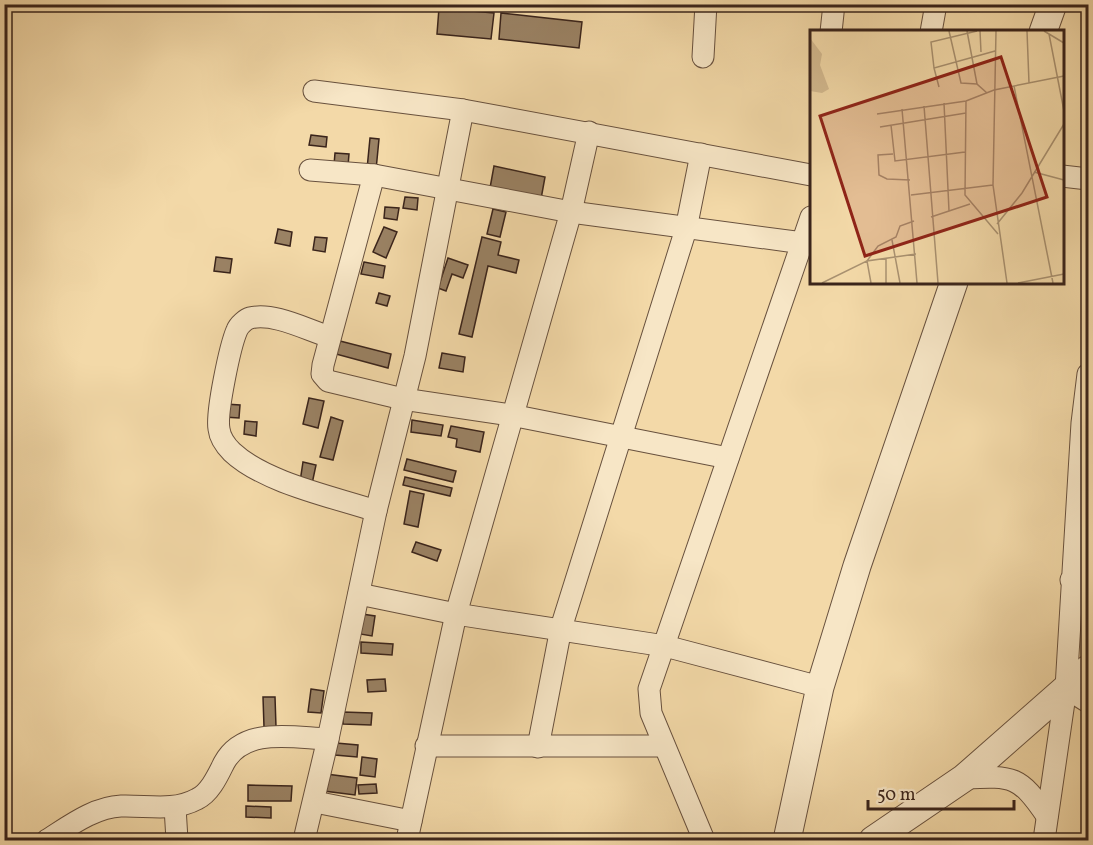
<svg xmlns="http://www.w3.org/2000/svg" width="1093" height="845" viewBox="0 0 1093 845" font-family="Vollkorn,serif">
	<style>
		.building { fill: #9a8264; stroke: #3a241b; stroke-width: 1.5 }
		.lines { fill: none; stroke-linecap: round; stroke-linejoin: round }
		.minor-casing { stroke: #68513e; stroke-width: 23 }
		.tertiary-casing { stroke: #68513e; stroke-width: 29 }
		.minor { stroke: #f7e6c6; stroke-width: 21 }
		.tertiary { stroke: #f7e6c6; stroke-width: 27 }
		.inset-road { fill: none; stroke: #a99170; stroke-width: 1.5 }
		.view { fill: #8f2418; fill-opacity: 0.15; stroke: #8f2418; stroke-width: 3 }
		.inset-edge { fill: none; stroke: #3a241b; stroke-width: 3 }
	</style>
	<rect width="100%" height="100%" fill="#f3d9a8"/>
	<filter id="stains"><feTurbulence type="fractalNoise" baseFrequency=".00333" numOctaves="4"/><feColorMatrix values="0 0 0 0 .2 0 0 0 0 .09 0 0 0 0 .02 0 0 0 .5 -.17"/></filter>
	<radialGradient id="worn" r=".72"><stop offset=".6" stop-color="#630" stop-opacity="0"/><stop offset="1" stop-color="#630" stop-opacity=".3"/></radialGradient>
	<g class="building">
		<path d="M439 8 494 13 491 39 437 34Z"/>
		<path d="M501 13 582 22 579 48 499 39Z"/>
		<path d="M311 135 327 137 326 147 309 145Z"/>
		<path d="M370 138 379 139 376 170 367 169Z"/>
		<path d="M335 153 349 154 348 166 334 165Z"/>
		<path d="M494 166 545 177 541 199 490 188Z"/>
		<path d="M405 197 418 198 417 210 403 208Z"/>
		<path d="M385 207 399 208 397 220 384 218Z"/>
		<path d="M493 209 506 212 500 237 487 234Z"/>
		<path d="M384 227 397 232 386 258 373 252Z"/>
		<path d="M278 229 292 232 290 246 275 243Z"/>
		<path d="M315 237 327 238 325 252 313 250Z"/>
		<path d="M482 237 501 242 498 255 519 260 516 273 488 266 472 337 459 334Z"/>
		<path d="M216 257 232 259 230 273 214 271Z"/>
		<path d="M448 258 468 265 463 278 452 274 446 291 438 288Z"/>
		<path d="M364 262 385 266 383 278 361 274Z"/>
		<path d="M379 293 390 296 387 306 376 303Z"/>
		<path d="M340 341 391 354 388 368 336 354Z"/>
		<path d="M442 353 465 357 463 372 439 368Z"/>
		<path d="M309 398 324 401 318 428 303 424Z"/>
		<path d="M225 404 240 405 239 418 224 417Z"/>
		<path d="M331 417 343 421 333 460 320 457Z"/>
		<path d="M412 420 443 425 441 436 411 432Z"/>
		<path d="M245 421 257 422 256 436 244 434Z"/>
		<path d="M451 426 484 432 480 452 456 447 457 439 448 437Z"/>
		<path d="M407 459 456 471 453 482 404 470Z"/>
		<path d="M303 462 316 465 312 484 300 482Z"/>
		<path d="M405 477 452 488 450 496 403 485Z"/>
		<path d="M410 491 424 494 418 527 404 524Z"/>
		<path d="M416 542 441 550 437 561 412 552Z"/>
		<path d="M362 614 375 616 372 636 360 634Z"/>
		<path d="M361 642 393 644 392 655 361 653Z"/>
		<path d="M385 679 386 691 368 692 367 680Z"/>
		<path d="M311 689 324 691 321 713 308 712Z"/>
		<path d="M263 697H275L276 727H264Z"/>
		<path d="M343 712 372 713 371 725 343 724Z"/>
		<path d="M336 743 358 745 357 757 335 755Z"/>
		<path d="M362 757 377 759 375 777 360 775Z"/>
		<path d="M326 774 357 778 355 795 324 791Z"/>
		<path d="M376 784 377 793 359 794 358 785Z"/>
		<path d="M248 785 292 786 291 801H248Z"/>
		<path d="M246 806 271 807V818L246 817Z"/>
	</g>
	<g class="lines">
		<defs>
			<g id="minor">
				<path d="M831 32 834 4"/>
				<path d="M931 32 936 4"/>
				<path d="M703 57 706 4"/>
				<path d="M314 91 463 110 811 175"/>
				<path d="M310 170 374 175 571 212 803 243"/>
				<path d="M374 175 323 365 322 374 328 381 403 399 511 415 728 458"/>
				<path d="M1062 176 1088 179"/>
				<path d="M330 337C307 330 274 312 250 318 246 319 239 325 237 330 230 346 216 413 219 429 220 438 225 445 232 452 265 483 334 497 376 511"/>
				<path d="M1071 580 1088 603"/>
				<path d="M359 594 456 614 665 646 820 687"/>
				<path d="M1066 688 1088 702"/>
				<path d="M426 746H663"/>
				<path d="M538 747 561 628 686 229 701 154"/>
				<path d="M964 778C1013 776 1019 775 1047 816"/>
				<path d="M315 802 411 821"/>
				<path d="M175 807 177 840"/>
				<path d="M47 840C68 827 94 807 121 806 147 805 173 812 197 799 210 793 218 775 224 763 244 726 294 738 328 739"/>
				<path d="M304 840 328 739 376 511 415 356 463 110"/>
				<path d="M407 840 456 614 571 212 589 132"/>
				<path d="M704 840 651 713 649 689 811 217"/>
				<path d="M1044 840 1066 688 1082 423 1088 374"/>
			</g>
			<g id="tertiary">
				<path d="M1043 32 1053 4"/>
				<path d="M787 840 820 687 857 566 954 282"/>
				<path d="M873 840 964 778 1088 669"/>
			</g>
		</defs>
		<use href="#minor" class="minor-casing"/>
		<use href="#tertiary" class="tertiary-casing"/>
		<use href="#minor" class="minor"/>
		<use href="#tertiary" class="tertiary"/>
	</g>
	<g transform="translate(810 30)">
		<rect width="254" height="254" fill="#f3d9a8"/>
		<path d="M0 8 12 24 10 35 19 59 12 63 0 61Z" fill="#d4ba90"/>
		<path class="inset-road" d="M139 1 151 53 167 54M157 1 167 54 177 63M170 1 171 22M186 1 183 155 197 253M217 1 219 53M234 1 254 13M239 4 254 81M124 38 121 12 167 1M204 56 243 253M129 57 124 38 185 21M156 71 155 165 188 204M134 73 139 181M114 76 128 253M92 79 107 253M67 84 156 71 184 60 254 46M81 95 85 131 155 122M70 97 156 83M83 124 68 125 69 145 77 149 100 150M224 142 254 150M101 165 183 155M121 187 160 174M187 194 212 163 254 94M82 210 90 253M76 228V253M12 253 57 231 68 216 86 207 90 196 104 191M61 253 57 231 106 224M208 253 254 244"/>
		<path class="view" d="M191 27 237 167 55 226 10 86Z"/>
		<rect width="254" height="254" class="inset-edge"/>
	</g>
	<rect width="1093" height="845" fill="none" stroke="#f3d9a8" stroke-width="24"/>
	<rect x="6" y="6" width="1081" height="833" fill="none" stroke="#3a241b" stroke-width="3"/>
	<rect x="12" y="12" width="1069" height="821" fill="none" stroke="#3a241b" stroke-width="1.5"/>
	<path d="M868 800v9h146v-9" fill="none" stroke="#3a241b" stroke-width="3"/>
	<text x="877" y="800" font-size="18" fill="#3a241b" stroke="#f7e6c6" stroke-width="4.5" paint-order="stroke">50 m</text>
	<rect width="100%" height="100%" filter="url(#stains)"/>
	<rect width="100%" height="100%" fill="url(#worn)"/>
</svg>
